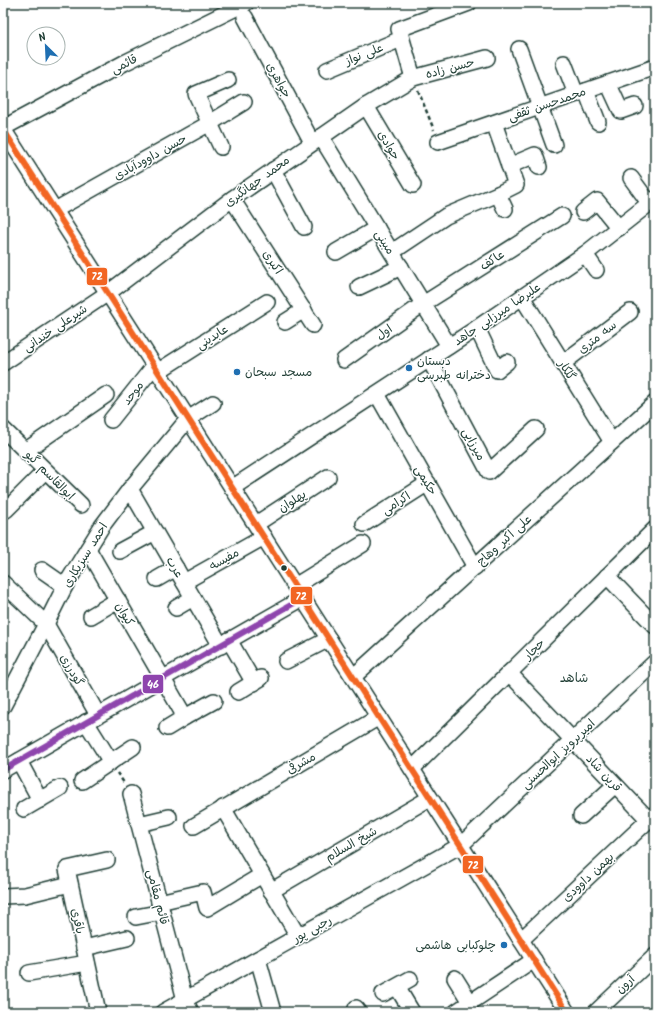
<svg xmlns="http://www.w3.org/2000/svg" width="658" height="1015" viewBox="0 0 658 1015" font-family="Kalam,'Playpen Sans Arabic',sans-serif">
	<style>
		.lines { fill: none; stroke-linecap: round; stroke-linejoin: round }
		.minor-casing { stroke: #1f3d34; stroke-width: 18 }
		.path { stroke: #1f3d34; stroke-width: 2.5; stroke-dasharray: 4 3; stroke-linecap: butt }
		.minor { stroke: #fff; stroke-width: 15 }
		.bus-1-casing { stroke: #fff; stroke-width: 9 }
		.bus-2-casing { stroke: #fff; stroke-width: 9 }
		.bus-1 { stroke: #f26522; stroke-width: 6 }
		.bus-2 { stroke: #8e44ad; stroke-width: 6 }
		.poi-dot { fill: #1f6fb2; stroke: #fff; stroke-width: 1.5 }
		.bus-dot { fill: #1f3d34; stroke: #fff; stroke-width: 1.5 }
		.labels { text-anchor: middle; stroke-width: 3; stroke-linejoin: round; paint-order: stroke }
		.street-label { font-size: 12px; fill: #1f3d34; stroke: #fff }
		.poi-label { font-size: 12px; fill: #1f3d34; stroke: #fff; text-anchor: start }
		.neighbourhood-label { font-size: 13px; fill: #1f3d34; stroke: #fff }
		.line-badge { stroke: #fff; stroke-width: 1.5 }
		.badge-label { font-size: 11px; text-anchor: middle; font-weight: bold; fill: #fff }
	</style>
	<rect width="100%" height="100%" fill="#fff"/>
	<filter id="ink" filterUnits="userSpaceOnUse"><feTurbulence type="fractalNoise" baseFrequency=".025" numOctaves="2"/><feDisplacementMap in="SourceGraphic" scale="8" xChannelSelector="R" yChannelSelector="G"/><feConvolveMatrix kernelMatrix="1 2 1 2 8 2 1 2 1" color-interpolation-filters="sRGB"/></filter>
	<g filter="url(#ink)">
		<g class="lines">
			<defs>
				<g id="minor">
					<path d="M245 17 312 142"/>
					<path d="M519 49 554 145"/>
					<path d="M564 63 576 94"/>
					<path d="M327 70 401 39"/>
					<path d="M413 78 399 29 469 3"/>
					<path d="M608 83 621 111 635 106"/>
					<path d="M586 91 598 122"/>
					<path d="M366 106 413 185"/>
					<path d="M3 128 124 63 246 3"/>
					<path d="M3 129 567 1012"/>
					<path d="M321 137 449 346"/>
					<path d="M438 142 655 67"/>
					<path d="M221 147 196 94 228 80"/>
					<path d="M509 166 535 155 539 167"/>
					<path d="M273 170 304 227"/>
					<path d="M631 178 650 204"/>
					<path d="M498 194 505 209"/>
					<path d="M232 199 313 325"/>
					<path d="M55 210 210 123 244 102"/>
					<path d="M583 212 597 201 619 228"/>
					<path d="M336 252 377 228"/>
					<path d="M392 252 446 216 498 194 516 185 494 123"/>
					<path d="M585 254 596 270"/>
					<path d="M359 287 401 267"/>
					<path d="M522 297 612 442"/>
					<path d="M285 322 304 310"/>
					<path d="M477 328 497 370 507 362"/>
					<path d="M429 359 489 472 536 429"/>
					<path d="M344 360 423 304 562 216"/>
					<path d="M3 363 108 293 232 199 366 106 413 78 487 58"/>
					<path d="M563 363 630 312"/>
					<path d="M157 372 267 302"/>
					<path d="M377 394 475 567"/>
					<path d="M111 420 154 366"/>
					<path d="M3 429 81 505"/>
					<path d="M25 451 106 395"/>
					<path d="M232 488 477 328 585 254 655 199"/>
					<path d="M130 489 221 646"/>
					<path d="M6 510 45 471"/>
					<path d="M256 524 328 477"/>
					<path d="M364 524 428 483"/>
					<path d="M88 549 185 717 167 728"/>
					<path d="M120 551 155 532"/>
					<path d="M42 570 65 586"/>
					<path d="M607 576 655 626"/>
					<path d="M157 579 176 568"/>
					<path d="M184 582 264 537"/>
					<path d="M3 583 46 624 98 715"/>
					<path d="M295 586 363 544"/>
					<path d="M176 608 193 598"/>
					<path d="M91 616 118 600"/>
					<path d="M229 640 254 683"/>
					<path d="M286 661 329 639"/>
					<path d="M509 673 649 820"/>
					<path d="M353 677 655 403"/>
					<path d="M238 692 261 678"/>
					<path d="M3 706 46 624 65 586 102 526 130 489 188 419 213 403"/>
					<path d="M185 717 214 701"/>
					<path d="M86 722 111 762"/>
					<path d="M19 761 40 800"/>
					<path d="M412 769 655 529"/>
					<path d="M3 770 303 598"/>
					<path d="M82 781 133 747"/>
					<path d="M131 794 185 1000 191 1012"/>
					<path d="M223 808 298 936"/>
					<path d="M24 809 60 788"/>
					<path d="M581 816 615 785"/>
					<path d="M139 824 169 817"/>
					<path d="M194 826 379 717"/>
					<path d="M271 891 430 798"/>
					<path d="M3 896 25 895 70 884"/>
					<path d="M159 902 203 892 207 908 262 875"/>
					<path d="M136 917 162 912"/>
					<path d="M521 940 655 814"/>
					<path d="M84 948 127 938"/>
					<path d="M258 959 273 1012"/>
					<path d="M29 973 87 963"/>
					<path d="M455 978 470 1002"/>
					<path d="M397 987 412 1012"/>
					<path d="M383 994 410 979"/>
					<path d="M356 1008 359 1012"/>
					<path d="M98 1012 67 869 107 860"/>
					<path d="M163 1012 461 845 655 662"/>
					<path d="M456 1012 534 960"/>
					<path d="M596 1012 655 956"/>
				</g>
			</defs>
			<use href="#minor" class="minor-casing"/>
			<g class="path">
				<path d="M418 90 434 130"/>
				<path d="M117 773 125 784"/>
			</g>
			<use href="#minor" class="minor"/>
			<defs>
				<path id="bus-1" d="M3 129 567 1012"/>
				<path id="bus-2" d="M3 770 303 598"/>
			</defs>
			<use href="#bus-1" class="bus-1-casing"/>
			<use href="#bus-2" class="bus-2-casing"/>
			<use href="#bus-1" class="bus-1"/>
			<use href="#bus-2" class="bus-2"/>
		</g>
	</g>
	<g class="poi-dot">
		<circle cx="409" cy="368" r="4"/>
		<circle cx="237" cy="372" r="4"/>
		<circle cx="504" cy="945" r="4"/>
	</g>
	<circle class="bus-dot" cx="284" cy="568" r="3.5"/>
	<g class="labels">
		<g class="street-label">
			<text transform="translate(364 54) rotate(-22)" y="4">علی نواز</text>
			<text transform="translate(124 64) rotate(-27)" y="4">قائمی</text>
			<text transform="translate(450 68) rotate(-15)" y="4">حسن زاده</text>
			<text transform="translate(279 80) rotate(61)" y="4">جواهری</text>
			<text transform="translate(547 104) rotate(-19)" y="4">محمدحسن ثقفی</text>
			<text transform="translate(389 145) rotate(59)" y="4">جوادی</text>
			<text transform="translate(150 157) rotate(-29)" y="4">حسن داوودآبادی</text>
			<text transform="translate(257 181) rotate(-36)" y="4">محمد جهانگیری</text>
			<text transform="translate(385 242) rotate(58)" y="4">مبینی</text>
			<text transform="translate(492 260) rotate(-33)" y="4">عاکف</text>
			<text transform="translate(273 262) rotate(57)" y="4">اکبری</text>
			<text transform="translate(497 314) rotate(-34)" y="4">علیرضا میرزایی جاهد</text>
			<text transform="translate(55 328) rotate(-34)" y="4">شیرعلی خندانی</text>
			<text transform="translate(384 332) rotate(-35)" y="4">اول</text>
			<text transform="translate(212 337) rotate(-33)" y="4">عابدینی</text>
			<text transform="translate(597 337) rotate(-38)" y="4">سه متری</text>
			<text transform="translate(567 370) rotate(58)" y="4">گلکار</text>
			<text transform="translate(133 393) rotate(-52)" y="4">موحد</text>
			<text transform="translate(474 444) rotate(62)" y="4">میرزایی</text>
			<text transform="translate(50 475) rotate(45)" y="4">ابوالقاسم گیو</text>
			<text transform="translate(426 480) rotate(60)" y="4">حکیمی</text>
			<text transform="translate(292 501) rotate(-33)" y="4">پهلوان</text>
			<text transform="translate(396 503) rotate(-33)" y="4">اکرامی</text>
			<text transform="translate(504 540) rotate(-42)" y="4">علی اکبر وهاج</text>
			<text transform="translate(85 555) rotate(-58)" y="4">احمد سبزیکاری</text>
			<text transform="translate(224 559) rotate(-29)" y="4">مفیسه</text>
			<text transform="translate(175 567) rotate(60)" y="4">عرب</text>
			<text transform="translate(125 614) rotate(60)" y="4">کیوان</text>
			<text transform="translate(534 649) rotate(-45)" y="4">حجار</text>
			<text transform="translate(72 670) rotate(60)" y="4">گودرزی</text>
			<text transform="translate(558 754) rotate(-43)" y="4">امیرپرویز ابوالحسنی</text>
			<text transform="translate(301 763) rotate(-30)" y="4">مشرفی</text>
			<text transform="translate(604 773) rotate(47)" y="4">قرین شاد</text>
			<text transform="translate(351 844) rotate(-30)" y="4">شیخ السلام</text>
			<text transform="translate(588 877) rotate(-43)" y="4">بهمن داوودی</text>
			<text transform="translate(158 897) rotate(76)" y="4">قائم مقامی</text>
			<text transform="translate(78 921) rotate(78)" y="4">باقری</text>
			<text transform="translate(312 929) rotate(-29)" y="4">رجبی پور</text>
			<text transform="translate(625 984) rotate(-43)" y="4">آرون</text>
		</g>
		<g class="poi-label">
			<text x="417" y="365">دبستان<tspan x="417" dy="14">دخترانه طبرسی</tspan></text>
			<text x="245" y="376">مسجد سبحان</text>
			<text x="496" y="949" text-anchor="end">چلوکبابی هاشمی</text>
		</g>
		<g class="neighbourhood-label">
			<text x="574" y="682">شاهد</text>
		</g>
	</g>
	<g class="line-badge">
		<rect x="86" y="267" width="22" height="19" rx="4" fill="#f26522"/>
		<rect x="290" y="586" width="23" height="19" rx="4" fill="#f26522"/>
		<rect x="142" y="674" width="22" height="20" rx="4" fill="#8e44ad"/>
		<rect x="462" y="855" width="22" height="19" rx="4" fill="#f26522"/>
	</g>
	<g class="badge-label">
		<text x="97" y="280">72</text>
		<text x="301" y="600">72</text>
		<text x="153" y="688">46</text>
		<text x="473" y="869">72</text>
	</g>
	<rect width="658" height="1015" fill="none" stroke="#fff" stroke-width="16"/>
	<rect x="8" y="8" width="642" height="999" fill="none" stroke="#1f3d34" stroke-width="1.5" filter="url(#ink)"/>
	<g transform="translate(46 46) rotate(336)"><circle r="19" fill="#ffffff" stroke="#a5b1ae"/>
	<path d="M0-3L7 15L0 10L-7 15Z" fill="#1f6fb2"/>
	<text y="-6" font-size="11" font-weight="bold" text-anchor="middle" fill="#1f3d34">N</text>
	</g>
</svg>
